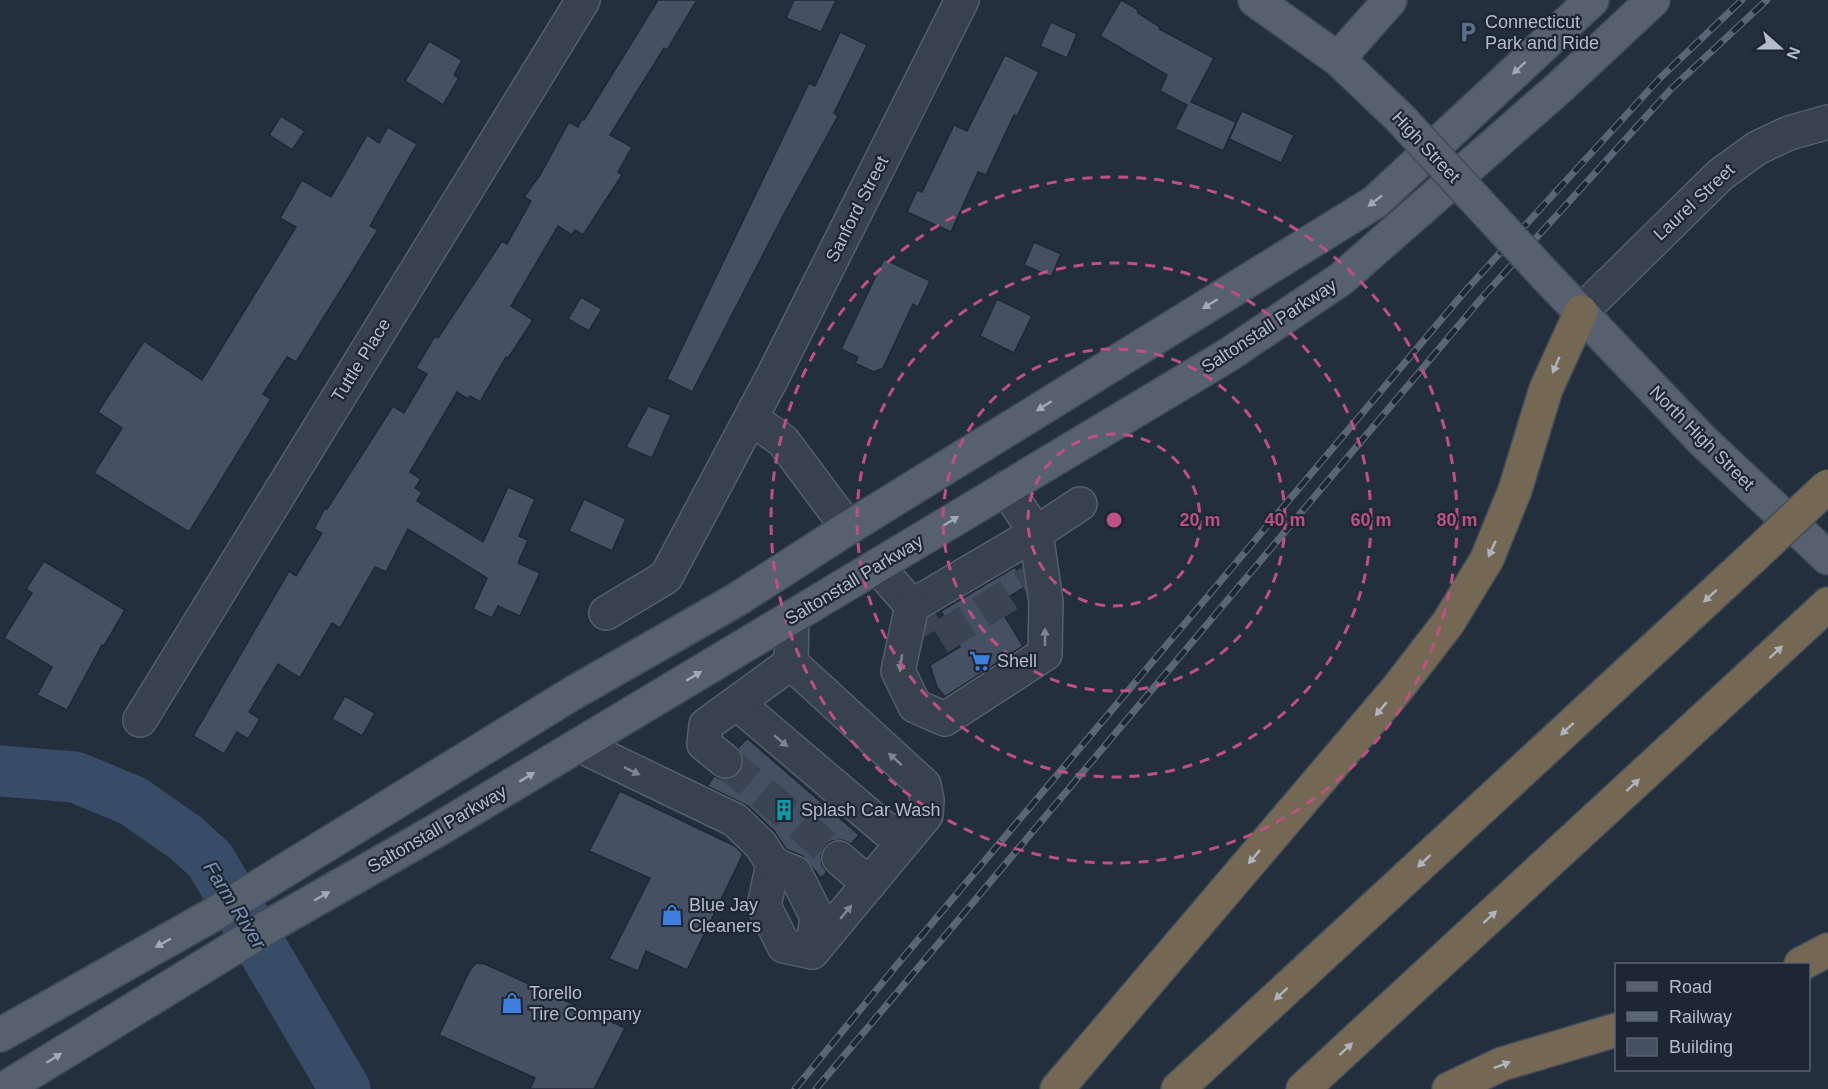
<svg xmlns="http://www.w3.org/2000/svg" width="1828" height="1089" viewBox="0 0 1828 1089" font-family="Arial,sans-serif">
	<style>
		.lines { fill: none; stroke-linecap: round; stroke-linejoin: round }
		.river { stroke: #394c67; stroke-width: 51 }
		.building { fill: #455162; stroke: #1f2835; stroke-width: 1.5 }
		.minor-tunnel { stroke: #3a4453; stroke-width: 33; stroke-dasharray: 33 16; stroke-linecap: butt }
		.minor-casing { stroke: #565f6c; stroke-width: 36 }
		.major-casing { stroke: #414a57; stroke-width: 36 }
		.highway-casing { stroke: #434c59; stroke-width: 36 }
		.minor { stroke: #38414e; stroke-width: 33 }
		.major { stroke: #56606e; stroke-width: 33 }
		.highway { stroke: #746855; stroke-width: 33 }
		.rail-casing { stroke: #5a6575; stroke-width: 7 }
		.rail { stroke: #1d2633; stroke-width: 4.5; stroke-dasharray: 14; stroke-linecap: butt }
		.major-bridge-casing { stroke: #414a57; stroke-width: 36; stroke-linecap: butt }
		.highway-bridge-casing { stroke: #434c59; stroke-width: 36; stroke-linecap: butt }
		.major-bridge { stroke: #56606e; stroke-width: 33 }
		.highway-bridge { stroke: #746855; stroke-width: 33 }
		.oneway { fill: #a1aab7 }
		.oneway2 { fill: #aeb4bd }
		.oneway3 { fill: #7c8592 }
		.ring { fill: none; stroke: #bd5182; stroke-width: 3; stroke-dasharray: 10 8 }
		.labels { text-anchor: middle; stroke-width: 4.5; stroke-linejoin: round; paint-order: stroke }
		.poi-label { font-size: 18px; fill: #b4bcc9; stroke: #1d2633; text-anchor: start }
		.street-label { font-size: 18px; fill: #b4bcc9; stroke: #1d2633 }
		.water-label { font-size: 20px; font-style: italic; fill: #7c92b1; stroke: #1d2633 }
		.centre { fill: #bd5182; stroke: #1d2633; stroke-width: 3 }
		.ring-label { font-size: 18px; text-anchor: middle; font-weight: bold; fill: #bd5182; stroke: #1d2633; stroke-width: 4.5; stroke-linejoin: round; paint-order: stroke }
	</style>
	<rect width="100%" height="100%" fill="#242f3e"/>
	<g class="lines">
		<path class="river" d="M0 771 75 777 133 801 186 838 210 860 345 1089"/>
	</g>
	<g class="building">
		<path d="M658 0H697L667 50 664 48 610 135 632 147 618 172 622 175 583 235 575 230 572 235 558 226 511 306 533 320 508 358 506 357 480 402 470 396 468 399 457 392 410 472 421 479 415 488 422 492 417 501 483 542 508 487 535 499 519 536 528 540 518 563 540 573 520 616 498 606 492 618 473 609 487 578 408 529 386 572 375 567 340 628 332 623 300 678 278 664 249 712 260 719 248 739 237 732 224 754 193 736 289 571 296 576 322 533 314 529 325 508 327 509 393 406 404 413 427 374 416 368 435 336 438 338 502 241 507 244 531 201 524 197 540 175 569 122 578 127 582 119 584 120Z"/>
		<path d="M794 0H836L821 32 786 18Z"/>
		<path d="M1121 0 1137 9 1138 13 1160 27 1159 29 1214 58 1191 102 1236 122 1223 151 1175 129 1187 105 1160 91 1167 75 1100 36Z"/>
		<path d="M1051 22 1077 34 1067 58 1040 46Z"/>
		<path d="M840 32 867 45 834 113 838 116 784 214 692 392 667 379 809 83 815 86Z"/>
		<path d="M429 41 462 60 454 75 459 78 443 105 405 81Z"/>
		<path d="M1005 55 1039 72 1017 116 1014 115 986 175 978 172 951 232 907 212 917 190 922 192 954 125 967 131Z"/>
		<path d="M1242 111 1294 135 1281 163 1229 139Z"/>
		<path d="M281 116 305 131 292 150 269 135Z"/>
		<path d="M388 127 417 144 370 226 378 230 296 362 287 357 263 394 271 399 189 532 94 473 122 428 98 412 144 341 202 380 296 227 280 218 302 180 331 197 367 135 379 143Z"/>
		<path d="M1034 242 1061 254 1051 277 1024 265Z"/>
		<path d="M884 259 930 281 918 307 913 304 883 368 874 372 855 363 858 357 841 349Z"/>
		<path d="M581 297 602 309 589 331 568 319Z"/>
		<path d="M997 299 1032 316 1014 353 980 336Z"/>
		<path d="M648 406 671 415 652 458 626 447Z"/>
		<path d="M584 499 626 519 612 551 569 531Z"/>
		<path d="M44 561 125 610 104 646 102 645 67 710 37 695 52 667 4 638 32 593 26 589Z"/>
		<path d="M1015 567 1025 587 997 604 1023 646 945 697 937 687 930 665 960 647 941 611Z"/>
		<path d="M345 696 375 713 362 736 332 719Z"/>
		<path d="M747 738 859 835 851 844 842 840 832 841 825 845 821 855 822 865 827 872 821 878 803 856 786 849 774 831 748 806 707 786 714 776 723 780 731 779 739 773 744 763 738 748Z"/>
		<path d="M620 791 735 846 743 854 687 970 646 951 638 971 609 959 650 878 589 851Z"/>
		<path d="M476 963 485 964 625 1028 594 1089H530L535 1078 439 1035 470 970Z"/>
	</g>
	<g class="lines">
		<g class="minor-tunnel">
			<path d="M912 606 933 642 1041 575"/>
			<path d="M725 761 839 858"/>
		</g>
		<defs>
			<g id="minor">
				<path d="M1581 312 1720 175 1757 148 1789 133 1828 122"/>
				<path d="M751 418 783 441 848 528"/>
				<path d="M877 566 912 606 1036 533 1006 488"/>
				<path d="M912 606 898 671 915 706 945 719 1045 654 1046 602 1036 533 1080 504"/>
				<path d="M606 613 666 577 772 378 962 0"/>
				<path d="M737 703 885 829 898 832 912 831"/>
				<path d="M140 720 583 0"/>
				<path d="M579 745 735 820 761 845 773 864 764 906 784 946 812 952 926 815 927 800 924 785 791 663 792 617"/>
				<path d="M725 761 704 744 706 725 791 663"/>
				<path d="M839 858 869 884"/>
				<path d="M773 864 795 873 817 917 812 952"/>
			</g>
			<g id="major">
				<path d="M1255 0 1338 59 1400 118"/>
				<path d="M1338 59 1390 0"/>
				<path d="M1546 276 1703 441 1828 558"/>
				<path d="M0 1035 214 914 573 693 736 600 848 528 1375 202 1592 0"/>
				<path d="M4 1089 271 925 439 829 1228 355 1341 279 1560 87 1653 0"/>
			</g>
			<g id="highway">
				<path d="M1801 964 1828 950"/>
				<path d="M1057 1089 1397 689 1448 623 1487 559 1515 490 1546 389 1581 312"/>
				<path d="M1178 1089 1753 557"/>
				<path d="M1303 1089 1828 604"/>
				<path d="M1449 1089 1502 1064 1616 1030"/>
			</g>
		</defs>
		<use href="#minor" class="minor-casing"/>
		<use href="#major" class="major-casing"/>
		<use href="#highway" class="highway-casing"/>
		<use href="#minor" class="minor"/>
		<use href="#major" class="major"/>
		<use href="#highway" class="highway"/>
		<defs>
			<g id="rail">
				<path d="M795 1089 901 960 1467 289 1660 78 1742 0"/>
				<path d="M816 1089 1480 300 1671 89 1767 0"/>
			</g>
		</defs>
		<use href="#rail" class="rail-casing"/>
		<use href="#rail" class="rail"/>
		<defs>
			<path id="major-bridge" d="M1400 118 1546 276"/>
			<path id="highway-bridge" d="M1753 557 1828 486"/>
		</defs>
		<use href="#major-bridge" class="major-bridge-casing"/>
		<use href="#highway-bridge" class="highway-bridge-casing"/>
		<use href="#major-bridge" class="major-bridge"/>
		<use href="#highway-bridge" class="highway-bridge"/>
	</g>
	<defs><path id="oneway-solid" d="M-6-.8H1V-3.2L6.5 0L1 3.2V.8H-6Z" transform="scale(1.5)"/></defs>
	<g class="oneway">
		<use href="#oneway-solid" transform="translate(1519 68) rotate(137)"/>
		<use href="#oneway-solid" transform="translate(1375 201) rotate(142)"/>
		<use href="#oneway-solid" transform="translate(1210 304) rotate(148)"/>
		<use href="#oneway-solid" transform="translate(1044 406) rotate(148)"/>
		<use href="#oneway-solid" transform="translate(951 521) rotate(-31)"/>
		<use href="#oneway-solid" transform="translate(694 676) rotate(-31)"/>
		<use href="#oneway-solid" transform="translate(527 777) rotate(-31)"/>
		<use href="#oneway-solid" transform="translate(322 896) rotate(-30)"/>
		<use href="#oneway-solid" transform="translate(163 943) rotate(151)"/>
		<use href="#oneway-solid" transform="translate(54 1058) rotate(-32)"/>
	</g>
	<g class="oneway2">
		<use href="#oneway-solid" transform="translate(1556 365) rotate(113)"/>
		<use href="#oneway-solid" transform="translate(1492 549) rotate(115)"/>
		<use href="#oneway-solid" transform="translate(1710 596) rotate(137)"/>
		<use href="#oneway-solid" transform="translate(1776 652) rotate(-43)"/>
		<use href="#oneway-solid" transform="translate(1381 709) rotate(130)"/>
		<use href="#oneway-solid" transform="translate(1567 729) rotate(137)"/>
		<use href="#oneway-solid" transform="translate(1633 785) rotate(-43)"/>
		<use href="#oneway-solid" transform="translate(1254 857) rotate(130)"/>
		<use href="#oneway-solid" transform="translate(1424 861) rotate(137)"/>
		<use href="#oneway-solid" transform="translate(1490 917) rotate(-43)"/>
		<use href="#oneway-solid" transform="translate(1281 994) rotate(137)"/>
		<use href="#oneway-solid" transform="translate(1346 1049) rotate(-43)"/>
		<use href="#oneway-solid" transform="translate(1502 1065) rotate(-21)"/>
	</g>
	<g class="oneway3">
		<use href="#oneway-solid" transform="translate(1045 637) rotate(-90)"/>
		<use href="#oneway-solid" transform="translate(901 663) rotate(97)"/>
		<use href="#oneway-solid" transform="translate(781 741) rotate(40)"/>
		<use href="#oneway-solid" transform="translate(895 759) rotate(-138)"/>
		<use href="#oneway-solid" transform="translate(632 771) rotate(26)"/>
		<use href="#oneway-solid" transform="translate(846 912) rotate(-50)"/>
	</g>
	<g class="ring">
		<circle cx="1114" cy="520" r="86"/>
		<circle cx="1114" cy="520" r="171"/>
		<circle cx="1114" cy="520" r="257"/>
		<circle cx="1114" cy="520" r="343"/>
	</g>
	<defs>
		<symbol id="parking-bare" viewBox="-9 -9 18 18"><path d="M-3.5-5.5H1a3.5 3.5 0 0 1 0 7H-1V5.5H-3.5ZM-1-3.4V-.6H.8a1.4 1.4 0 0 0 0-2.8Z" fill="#5c6f8a" stroke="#1d2633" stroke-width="2.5" paint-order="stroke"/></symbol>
		<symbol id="supermarket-bare" viewBox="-9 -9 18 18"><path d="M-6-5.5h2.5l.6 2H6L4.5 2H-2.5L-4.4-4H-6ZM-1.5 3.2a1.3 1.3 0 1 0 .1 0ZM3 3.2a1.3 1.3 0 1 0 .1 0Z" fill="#3f7fe0" stroke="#1d2633" stroke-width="2.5" paint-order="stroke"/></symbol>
		<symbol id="building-bare" viewBox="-9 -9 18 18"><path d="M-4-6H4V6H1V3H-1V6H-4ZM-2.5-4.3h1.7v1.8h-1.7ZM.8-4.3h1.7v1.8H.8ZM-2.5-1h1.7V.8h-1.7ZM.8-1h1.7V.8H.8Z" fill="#0f9aa8" stroke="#1d2633" stroke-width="2.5" paint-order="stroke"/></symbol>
		<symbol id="shop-bare" viewBox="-9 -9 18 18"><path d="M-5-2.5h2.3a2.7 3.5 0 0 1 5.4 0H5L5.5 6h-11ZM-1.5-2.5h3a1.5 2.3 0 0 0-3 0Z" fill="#3f7fe0" stroke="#1d2633" stroke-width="2.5" paint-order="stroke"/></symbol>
	</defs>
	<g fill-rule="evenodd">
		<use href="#parking-bare" x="1453" y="17" width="30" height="30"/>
		<use href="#supermarket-bare" x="965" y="646" width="30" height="30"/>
		<use href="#building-bare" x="769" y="795" width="30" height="30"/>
		<use href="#shop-bare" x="657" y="900" width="30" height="30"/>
		<use href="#shop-bare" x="497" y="988" width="30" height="30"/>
	</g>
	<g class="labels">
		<g class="poi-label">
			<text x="1485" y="28">Connecticut<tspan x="1485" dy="21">Park and Ride</tspan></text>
			<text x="997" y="667">Shell</text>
			<text x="801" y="816">Splash Car Wash</text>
			<text x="689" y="911">Blue Jay<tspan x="689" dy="21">Cleaners</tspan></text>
			<text x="529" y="999">Torello<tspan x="529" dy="21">Tire Company</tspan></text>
		</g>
		<g class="street-label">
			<text transform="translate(1426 147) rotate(47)" y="6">High Street</text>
			<text transform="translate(1694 202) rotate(-43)" y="6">Laurel Street</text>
			<text transform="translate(857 209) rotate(-63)" y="6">Sanford Street</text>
			<text transform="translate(1269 326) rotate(-33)" y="6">Saltonstall Parkway</text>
			<text transform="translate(361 360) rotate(-58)" y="6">Tuttle Place</text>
			<text transform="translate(1702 438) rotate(45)" y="6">North High Street</text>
			<text transform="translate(854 580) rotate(-31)" y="6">Saltonstall Parkway</text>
			<text transform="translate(437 829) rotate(-30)" y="6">Saltonstall Parkway</text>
		</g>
		<g class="water-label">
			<text transform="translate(235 905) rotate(58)" y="7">Farm River</text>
		</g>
	</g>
	<circle cx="1114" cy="520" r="9" class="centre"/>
	<g class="ring-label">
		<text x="1200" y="526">20 m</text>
		<text x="1285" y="526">40 m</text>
		<text x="1371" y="526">60 m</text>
		<text x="1457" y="526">80 m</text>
	</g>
	<rect x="1615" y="963" width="195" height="108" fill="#1d2633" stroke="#59626f" stroke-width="1.5"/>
	<rect x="1627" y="982" width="30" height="9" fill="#56606e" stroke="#59626f" stroke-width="1.5"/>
	<text x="1669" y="993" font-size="18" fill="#b4bcc9">Road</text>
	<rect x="1627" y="1012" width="30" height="9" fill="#5a6575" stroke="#59626f" stroke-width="1.5"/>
	<text x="1669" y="1023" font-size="18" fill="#b4bcc9">Railway</text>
	<rect x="1627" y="1038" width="30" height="18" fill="#455162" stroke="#59626f" stroke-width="1.5"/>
	<text x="1669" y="1053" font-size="18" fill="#b4bcc9">Building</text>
	<g transform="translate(1780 48) rotate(111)" stroke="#1d2633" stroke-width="4.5" paint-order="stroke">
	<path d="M0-4.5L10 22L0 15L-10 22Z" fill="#b4bcc9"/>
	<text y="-9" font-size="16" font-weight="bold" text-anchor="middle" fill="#b4bcc9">N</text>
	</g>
</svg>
